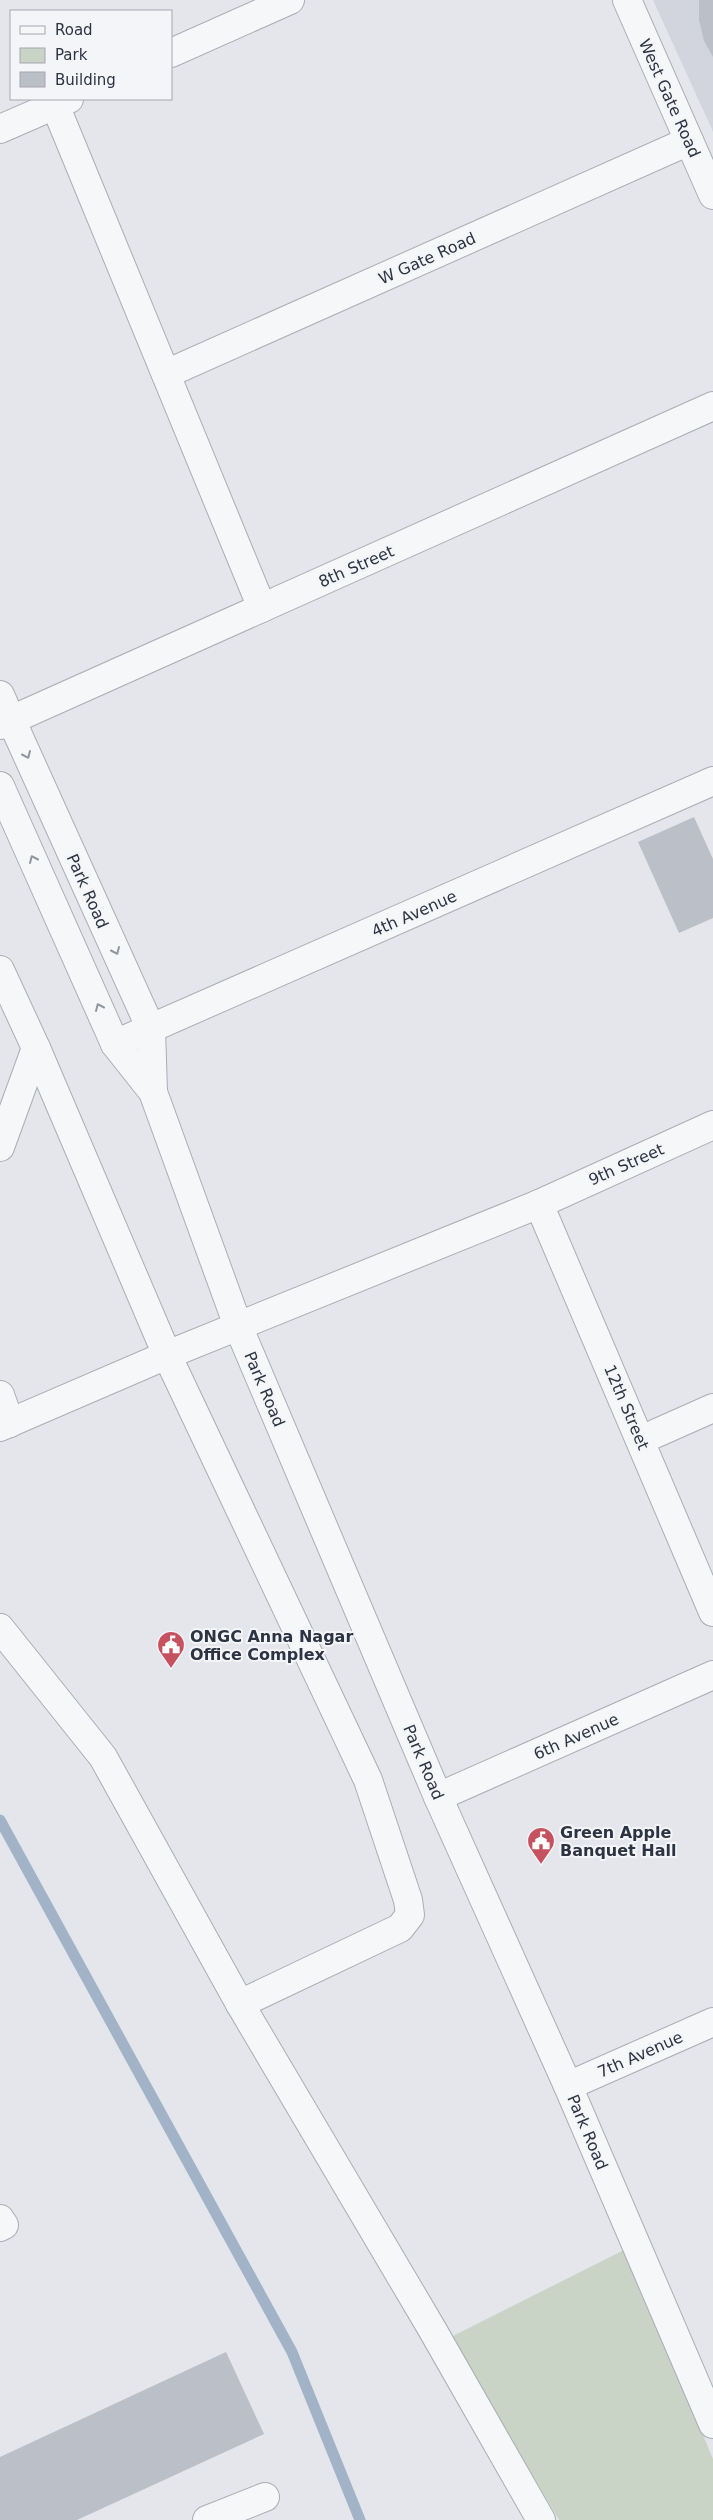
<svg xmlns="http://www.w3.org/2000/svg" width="713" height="2520" viewBox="0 0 713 2520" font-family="'DejaVu Sans',sans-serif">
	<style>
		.built { fill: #d2d5dd }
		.green { fill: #c9d4c6 }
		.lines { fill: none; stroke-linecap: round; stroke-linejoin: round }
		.stream { stroke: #a2b3c8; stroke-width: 11 }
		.building { fill: #bbbfc7 }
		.minor-casing { stroke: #a9adb5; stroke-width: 30 }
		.minor { stroke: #f6f7f9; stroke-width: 28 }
		.oneway { stroke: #91959e }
		.labels { text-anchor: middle; stroke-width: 4; stroke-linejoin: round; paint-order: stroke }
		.street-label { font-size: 16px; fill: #2c3342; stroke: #f4f5f8 }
		.poi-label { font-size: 16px; font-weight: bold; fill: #2c3342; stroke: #f4f5f8; text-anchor: start }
	</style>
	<rect width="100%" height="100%" fill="#e4e6eb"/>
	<path class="built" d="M653 0H713V132L710 125Z"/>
	<path class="green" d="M626 2249 713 2459V2520H559L451 2337Z"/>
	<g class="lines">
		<path class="stream" d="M0 1820 292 2352 360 2520"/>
	</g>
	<g class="building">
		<path d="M699 0H713V57L704 41 699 20Z"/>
		<path d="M694 817 713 859V918L679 933 638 842Z"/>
		<path d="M226 2352 264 2434 77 2520H0V2457Z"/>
	</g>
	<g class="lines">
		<defs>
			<g id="minor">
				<path d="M627 0 713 195"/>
				<path d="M171 53 290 0"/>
				<path d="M55 105 262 608"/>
				<path d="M0 129 69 99"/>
				<path d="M166 374 689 141"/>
				<path d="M0 695 151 1029 153 1092"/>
				<path d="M0 725 713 406"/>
				<path d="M0 786 115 1044 153 1092 238 1326 438 1797 568 2086 713 2424"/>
				<path d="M0 970 36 1048 167 1355 368 1780 408 1900 410 1915 400 1928 240 2004"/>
				<path d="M115 1044 713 781"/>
				<path d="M0 1147 36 1048"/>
				<path d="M539 1204 713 1612"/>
				<path d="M0 1395 10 1423"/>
				<path d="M0 1427 167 1355 539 1204 713 1125"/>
				<path d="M641 1440 713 1408"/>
				<path d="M0 1628 103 1757 240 2004 432 2329 541 2520"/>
				<path d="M438 1797 713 1675"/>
				<path d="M568 2086 713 2022"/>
				<path d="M0 2219 4 2225 0 2227"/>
				<path d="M207 2520 265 2497"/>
			</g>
		</defs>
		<use href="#minor" class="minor-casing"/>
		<use href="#minor" class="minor"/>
	</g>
	<defs><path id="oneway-chevron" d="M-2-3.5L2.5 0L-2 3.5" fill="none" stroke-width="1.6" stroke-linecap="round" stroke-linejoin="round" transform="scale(1.25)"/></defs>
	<g class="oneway">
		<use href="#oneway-chevron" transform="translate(27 755) rotate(66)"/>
		<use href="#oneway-chevron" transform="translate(33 859) rotate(-114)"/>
		<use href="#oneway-chevron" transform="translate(116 951) rotate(66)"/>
		<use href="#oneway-chevron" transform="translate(99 1007) rotate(-114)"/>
	</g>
	<defs>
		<symbol id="civic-pin" viewBox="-11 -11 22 30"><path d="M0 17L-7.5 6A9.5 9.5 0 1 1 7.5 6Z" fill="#c7525f" stroke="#f4f5f8"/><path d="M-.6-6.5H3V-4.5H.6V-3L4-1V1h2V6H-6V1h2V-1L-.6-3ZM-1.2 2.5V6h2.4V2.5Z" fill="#fff"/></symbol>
	</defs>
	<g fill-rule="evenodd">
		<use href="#civic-pin" x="155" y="1629" width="32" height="43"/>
		<use href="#civic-pin" x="525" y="1825" width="32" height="43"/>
	</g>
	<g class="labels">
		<g class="street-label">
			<text transform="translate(670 98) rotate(66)" y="6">West Gate Road</text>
			<text transform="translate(427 258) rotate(-24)" y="6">W Gate Road</text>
			<text transform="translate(356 566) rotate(-24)" y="6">8th Street</text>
			<text transform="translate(88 891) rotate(66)" y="6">Park Road</text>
			<text transform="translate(414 913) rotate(-24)" y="6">4th Avenue</text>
			<text transform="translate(626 1164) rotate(-24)" y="6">9th Street</text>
			<text transform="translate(265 1389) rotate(67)" y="6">Park Road</text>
			<text transform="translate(627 1407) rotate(67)" y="6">12th Street</text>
			<text transform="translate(576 1736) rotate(-24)" y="6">6th Avenue</text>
			<text transform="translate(424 1762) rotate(67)" y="6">Park Road</text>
			<text transform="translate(640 2054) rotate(-24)" y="6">7th Avenue</text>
			<text transform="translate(588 2132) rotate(67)" y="6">Park Road</text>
		</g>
		<g class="poi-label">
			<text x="190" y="1642">ONGC Anna Nagar<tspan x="190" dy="18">Office Complex</tspan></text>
			<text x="560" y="1838">Green Apple<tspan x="560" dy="18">Banquet Hall</tspan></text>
		</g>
	</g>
	<rect x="10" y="10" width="162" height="90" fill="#f4f5f8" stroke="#a4a7af"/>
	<rect x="20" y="26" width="25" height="8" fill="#f6f7f9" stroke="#a4a7af"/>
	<text x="55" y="35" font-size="15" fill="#2c3342">Road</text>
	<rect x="20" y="48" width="25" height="15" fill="#c9d4c6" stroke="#a4a7af"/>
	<text x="55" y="60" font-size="15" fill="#2c3342">Park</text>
	<rect x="20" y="72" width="25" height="15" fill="#bbbfc7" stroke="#a4a7af"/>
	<text x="55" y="85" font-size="15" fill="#2c3342">Building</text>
</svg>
